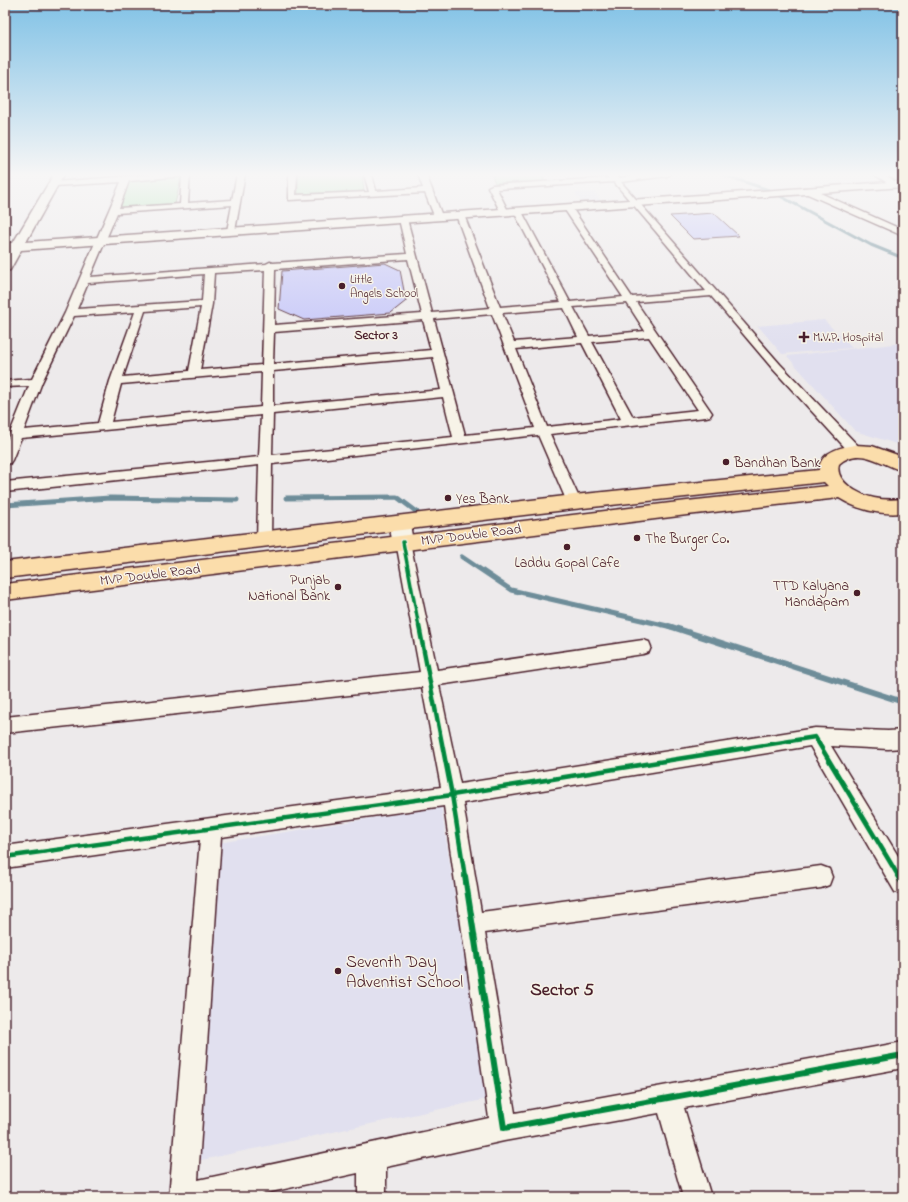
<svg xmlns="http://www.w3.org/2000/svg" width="908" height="1202" viewBox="0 0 908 1202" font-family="'Indie Flower',sans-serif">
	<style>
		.built { fill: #e1e0ef }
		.green { fill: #a5e4ad; stroke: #78826c }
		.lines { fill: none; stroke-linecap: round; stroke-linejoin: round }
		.stream-far2 { stroke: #6e8d99; stroke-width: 3 }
		.stream-far1 { stroke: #6e8d99; stroke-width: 5 }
		.stream { stroke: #6e8d99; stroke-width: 6 }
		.building { fill: #c6c7f9; stroke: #4a1f2b }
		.street-casing { stroke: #4a1f2b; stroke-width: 3 }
		.secondary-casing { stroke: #4a1f2b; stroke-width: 3 }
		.primary-casing { stroke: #4a1f2b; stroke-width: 3 }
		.street { fill: #f7f3e8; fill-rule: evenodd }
		.secondary { fill: #f7f3e8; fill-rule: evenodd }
		.primary { fill: #fbddab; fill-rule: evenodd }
		.cycleway-far2-casing { stroke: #f7f3e8; stroke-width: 6 }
		.cycleway-far1-casing { stroke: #f7f3e8; stroke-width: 7 }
		.cycleway-casing { stroke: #f7f3e8; stroke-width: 8 }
		.cycleway-far2 { stroke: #00873e; stroke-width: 3.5 }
		.cycleway-far1 { stroke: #00873e; stroke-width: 4.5 }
		.cycleway { stroke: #00873e; stroke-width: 6 }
		.poi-dot { fill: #4a1f2b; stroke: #f7f3e8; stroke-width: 1.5 }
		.labels { text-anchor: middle; stroke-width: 3; stroke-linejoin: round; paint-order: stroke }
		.far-poi-label { font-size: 12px; fill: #4a1f2b; stroke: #f7f3e8; text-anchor: start }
		.far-neighbourhood-label { font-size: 13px; font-weight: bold; fill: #4a1f2b; stroke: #f7f3e8 }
		.poi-label { font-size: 14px; fill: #4a1f2b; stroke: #f7f3e8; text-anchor: start }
		.street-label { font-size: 14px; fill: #4a1f2b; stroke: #f7f3e8 }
		.near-poi-label { font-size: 17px; fill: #4a1f2b; stroke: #f7f3e8; text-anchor: start }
		.near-neighbourhood-label { font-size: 18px; font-weight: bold; fill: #4a1f2b; stroke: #f7f3e8 }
	</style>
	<rect width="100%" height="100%" fill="#edeaeb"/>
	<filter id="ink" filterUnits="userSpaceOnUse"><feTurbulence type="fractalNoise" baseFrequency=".025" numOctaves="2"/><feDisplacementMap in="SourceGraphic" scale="8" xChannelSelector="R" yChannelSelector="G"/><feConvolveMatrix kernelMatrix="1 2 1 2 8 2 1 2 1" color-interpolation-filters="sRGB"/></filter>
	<g filter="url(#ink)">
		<g class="built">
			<path d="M595 192 601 201 581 202 575 193Z"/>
			<path d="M824 320 852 348 782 354 758 326Z"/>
			<path d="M903 343V446L855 431 787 356Z"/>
			<path d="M441 807 487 1099 197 1161 218 843Z"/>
		</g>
		<g class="green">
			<path d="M298 174H362L364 191 298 194Z"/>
			<path d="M491 174H541L545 181 495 183Z"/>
			<path d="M181 177 175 204 120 208 129 180Z"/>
		</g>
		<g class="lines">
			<path class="stream-far2" d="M721 174 769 190 871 245 903 258"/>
			<g class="stream-far1">
				<path d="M286 498 397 497 417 512"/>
				<path d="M5 505 110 498 237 500"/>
				<path d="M462 557 511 590 672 627"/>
			</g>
			<path class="stream" d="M669 626 903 702"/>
		</g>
		<g class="building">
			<path d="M714 213 739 236 693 239 670 216Z"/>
			<path d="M385 263 400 270 406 301 391 313 304 320 279 309 282 271Z"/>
		</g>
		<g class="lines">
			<defs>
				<g id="street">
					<path d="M155 174H190L188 203 232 200 237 174H245L235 231 231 234 227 231 232 205 117 213 90 277 266 264 270 262 273 263 407 254 399 219 403 216 407 219 432 313 490 308 456 215 460 213 464 215 500 307 561 302 513 210 517 208 521 210 570 302 623 297 563 207 567 205H570L632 297 706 291 614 182 497 189 508 211 504 213 500 211 488 187 492 185 609 178 605 174H614L618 178 645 174H671L667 176 621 182 780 364 863 451 861 454 856 455 851 454 772 368 711 296 636 302 712 413 710 416 706 417 550 434 581 502 579 505 574 507 569 505 567 502 538 435 272 464 271 540 269 544 264 545 259 544 257 540 259 465 5 492V482L259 457 261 415 21 438 12 460 10 463 5 464V445L29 386 5 387V381L32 379 65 313 121 182 54 186 50 184 54 182ZM182 176 180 204 119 208 129 181ZM408 259 422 314 274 325 275 269ZM265 270 262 365 200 370 212 304 214 273ZM204 274 202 301 77 309 88 283ZM627 303 645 331 589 336 573 307ZM201 307 189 371 123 377 145 311ZM564 308 578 337 514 342 502 313ZM135 312 110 381 98 423 24 430 42 382 74 316ZM492 314 535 428 465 435 434 319ZM423 320 431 350 273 364 274 332ZM649 337 698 410 633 417 592 342ZM582 343 621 419 547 427 516 349ZM433 357 441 390 273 406V371ZM262 372 261 407 111 422 121 384ZM443 397 453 437 272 455 273 414Z"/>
					<path d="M289 174H297L296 195 369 192 364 174H372L376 191 423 188 418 174H426L442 216 441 218H435L425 193 289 200Z"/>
					<path d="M874 174H884L899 184 895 186H892Z"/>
					<path d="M803 188H809L903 230V236L803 192Z"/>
					<path d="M403 537 408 538 410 542 437 670 643 640 649 642 651 647 649 652 643 654 439 685 460 784 815 728 888 731 903 730V748L888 749 831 746 903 864V895L895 892 810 746 463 803 481 912 821 866 829 869 832 877 829 885 821 888 485 933 515 1113 903 1042V1068L684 1108 711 1197H683L659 1113 504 1141 386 1167V1197H358V1173L248 1197H169L200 840 5 868V846L441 787 422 687 5 733V717L420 672 396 542 398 538ZM444 806 489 1118 198 1180 221 837Z"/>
				</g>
				<g id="secondary">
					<path d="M54 174H64L26 242 903 181V187L21 250 10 270 5 271V256L8 250 5 251V243H13Z"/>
					<path d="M400 517 407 519 410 524 413 542 410 547 403 549 396 547C391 539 388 527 393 519Z"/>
				</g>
				<path id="primary" d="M855 445 872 446 903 457V471C882 465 860 445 839 464 834 482 860 495 874 498 884 500 893 500 903 499V513C880 515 858 510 839 498L687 515 5 600V584L687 501 828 486 824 482 574 509 5 578V562L574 495 819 470C820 452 840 447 855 445Z"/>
			</defs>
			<use href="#street" class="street-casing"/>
			<use href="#secondary" class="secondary-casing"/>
			<use href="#primary" class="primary-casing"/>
			<use href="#street" class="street"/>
			<use href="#secondary" class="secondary"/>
			<use href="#primary" class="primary"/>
			<defs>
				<path id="cycleway-far2" d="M403 542 419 627"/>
				<g id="cycleway-far1">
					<path d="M419 626 452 795 465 877"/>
					<path d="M5 857 452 795 815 737 899 877"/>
				</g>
				<g id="cycleway">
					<path d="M465 876 504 1128 903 1055"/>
					<path d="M898 876 903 884"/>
				</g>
			</defs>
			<use href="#cycleway-far2" class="cycleway-far2-casing"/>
			<use href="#cycleway-far1" class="cycleway-far1-casing"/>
			<use href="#cycleway" class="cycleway-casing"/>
			<use href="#cycleway-far2" class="cycleway-far2"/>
			<use href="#cycleway-far1" class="cycleway-far1"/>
			<use href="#cycleway" class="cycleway"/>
		</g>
	</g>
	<linearGradient id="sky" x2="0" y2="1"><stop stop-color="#81c2e6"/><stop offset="0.51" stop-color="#f7f6f6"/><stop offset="1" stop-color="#f7f6f6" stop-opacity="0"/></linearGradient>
	<rect width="908" height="343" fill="url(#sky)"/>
	<g class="poi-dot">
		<circle cx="342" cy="286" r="4"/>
		<path d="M802 331h4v4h4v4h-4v4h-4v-4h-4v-4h4z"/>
		<circle cx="726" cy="462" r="4"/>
		<circle cx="448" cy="498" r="4"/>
		<circle cx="637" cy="538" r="4"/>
		<circle cx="567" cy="547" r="4"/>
		<circle cx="338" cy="587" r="4"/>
		<circle cx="857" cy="593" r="4"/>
		<circle cx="338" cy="971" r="4"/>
	</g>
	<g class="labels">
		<g class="far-poi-label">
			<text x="350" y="283">Little<tspan x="350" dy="14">Angels School</tspan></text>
			<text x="813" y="341">M.V.P. Hospital</text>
		</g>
		<g class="far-neighbourhood-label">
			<text x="376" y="339">Sector 3</text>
		</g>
		<g class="poi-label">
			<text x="734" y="467">Bandhan Bank</text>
			<text x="456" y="503">Yes Bank</text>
			<text x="645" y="543">The Burger Co.</text>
			<text x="567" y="567" text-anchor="middle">Laddu Gopal Cafe</text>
			<text x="330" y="584" text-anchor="end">Punjab<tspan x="330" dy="16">National Bank</tspan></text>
			<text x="849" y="590" text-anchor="end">TTD Kalyana<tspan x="849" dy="16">Mandapam</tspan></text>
		</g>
		<g class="street-label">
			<text transform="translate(471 534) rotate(-7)" y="5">MVP Double Road</text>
			<text transform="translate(150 574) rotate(-7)" y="5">MVP Double Road</text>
		</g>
		<g class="near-poi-label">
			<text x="346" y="967">Seventh Day<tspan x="346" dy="20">Adventist School</tspan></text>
		</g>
		<g class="near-neighbourhood-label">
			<text x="562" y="995">Sector 5</text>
		</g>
	</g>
	<rect width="908" height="1202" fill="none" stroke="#f7f3e8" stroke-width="20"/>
	<rect x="10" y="10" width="888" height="1182" fill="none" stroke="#4a1f2b" stroke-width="1.5" filter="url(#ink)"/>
</svg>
